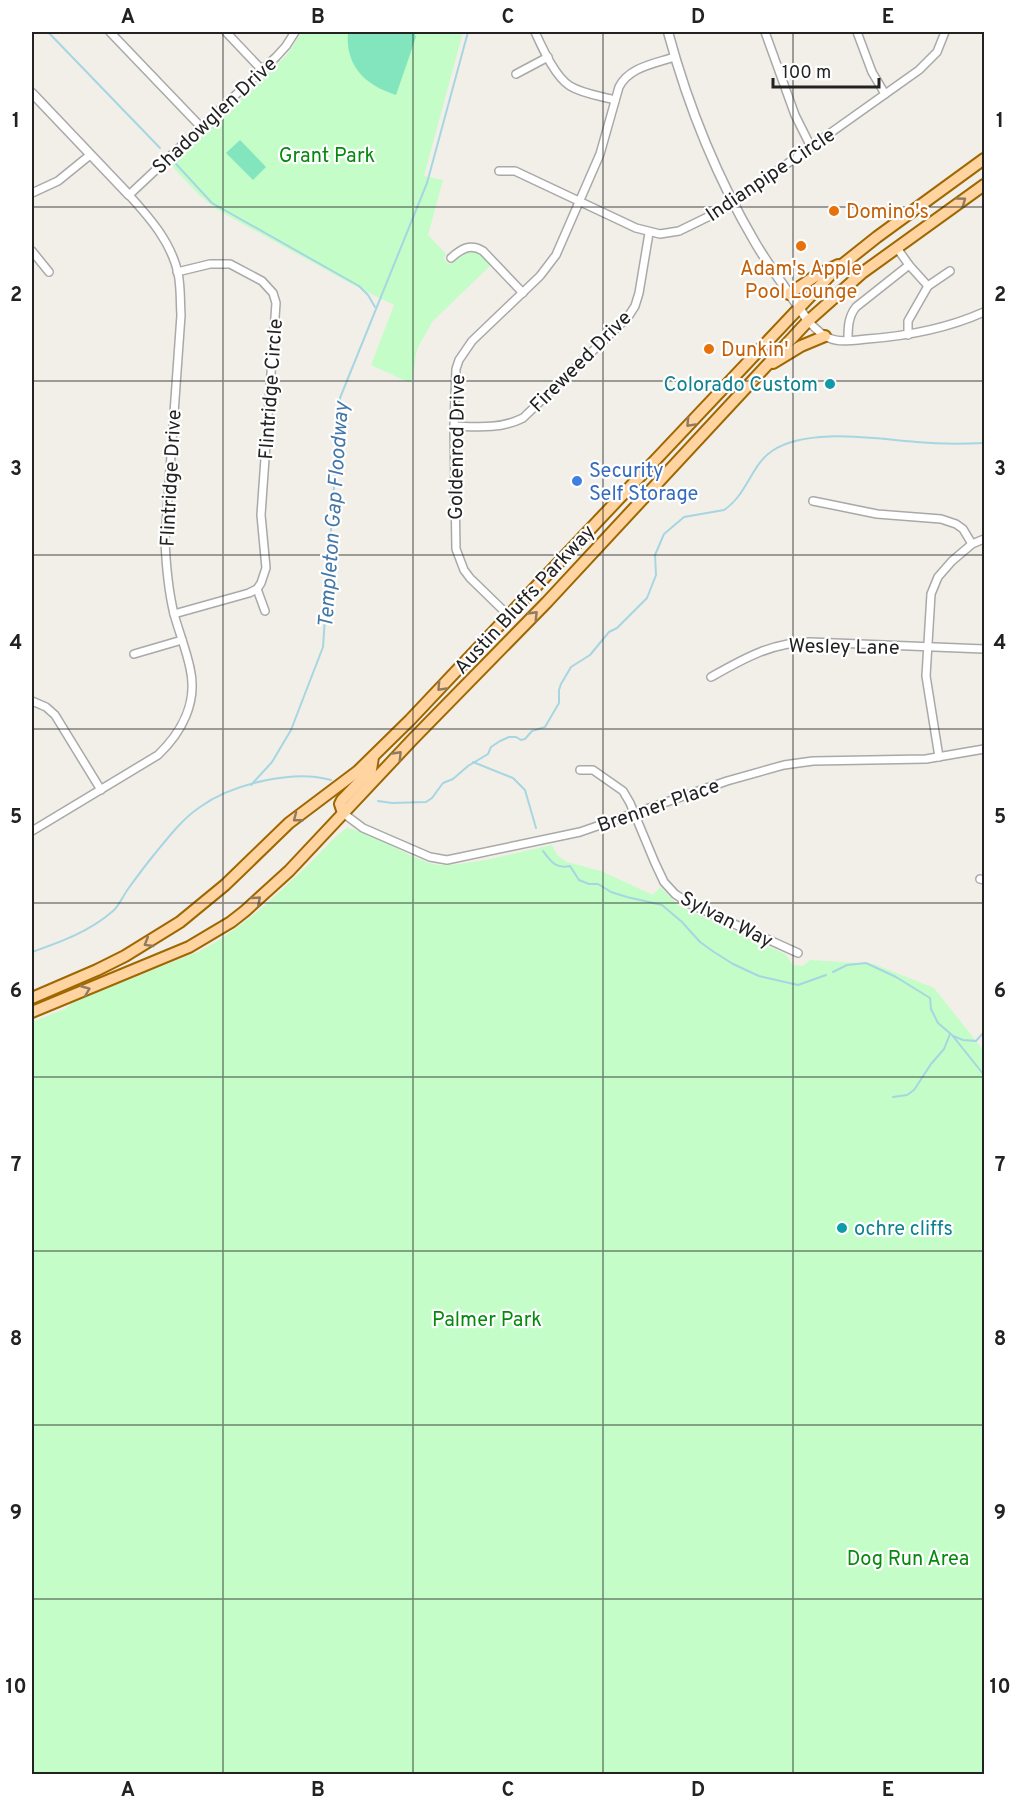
<svg xmlns="http://www.w3.org/2000/svg" width="1016" height="1806" viewBox="0 0 1016 1806" font-family="Overpass,sans-serif">
	<style>
		.park { fill: #c4fdc8 }
		.pitch { fill: #82e5bd }
		.lines { fill: none; stroke-linecap: round; stroke-linejoin: round }
		.stream { stroke: #a6d6e2; stroke-width: 2 }
		.minor-casing { stroke: #a9a9a9; stroke-width: 10 }
		.tertiary-casing { stroke: #a9a9a9; stroke-width: 11 }
		.primary-casing { stroke: #9f6700; stroke-width: 14 }
		.minor { stroke: #fff; stroke-width: 7 }
		.tertiary { stroke: #fff; stroke-width: 8 }
		.primary { stroke: #ffd4a0; stroke-width: 10 }
		.oneway { stroke: #907b61 }
		.grid { fill: none; stroke: #222; stroke-width: 1.5; stroke-opacity: 0.55 }
		.food-dot { fill: #e8710a; stroke: #fff; stroke-width: 2 }
		.culture-dot { fill: #0f9aa8; stroke: #fff; stroke-width: 2 }
		.shop-dot { fill: #3f7fe0; stroke: #fff; stroke-width: 2 }
		.labels { text-anchor: middle; stroke-width: 4.5; stroke-linejoin: round; paint-order: stroke }
		.street-label { font-size: 20px; fill: #222; stroke: #fff }
		.park-label { font-size: 20px; fill: #058a0d; stroke: #fff }
		.food-label { font-size: 20px; fill: #c56008; stroke: #fff; text-anchor: start }
		.culture-label { font-size: 20px; fill: #0d838f; stroke: #fff; text-anchor: end }
		.shop-label { font-size: 20px; fill: #366cbe; stroke: #fff; text-anchor: start }
		.water-label { font-size: 21px; font-style: italic; fill: #4277a8; stroke: #fff }
		.neatline { fill: none; stroke: #222; stroke-width: 2 }
		.grid-label { font-size: 20px; text-anchor: middle; font-weight: bold; fill: #222 }
	</style>
	<rect width="100%" height="100%" fill="#f2efe8"/>
	<g class="park">
		<path d="M302 32H463L424 176 443 180 428 235 446 254 444 259 448 264 455 262 461 254 472 249 481 253 492 264 432 322 417 349 412 381 408 382 371 365 394 305 357 287 216 209 198 194 171 165 286 56Z"/>
		<path d="M347 828C377 834 403 855 433 864 454 870 527 850 552 845L557 855 567 862 601 871 653 895 660 887 679 906 785 954 793 965 803 966 810 960 874 964 934 988 984 1051V1774H32V1022L65 1009 73 1002 200 951C244 927 270 901 306 867 318 856 333 837 347 828Z"/>
	</g>
	<g class="pitch">
		<path d="M348 32H414L416 37 396 95C365 85 345 66 348 32Z"/>
		<path d="M240 140 266 167 253 180 226 153Z"/>
	</g>
	<g class="lines">
		<g class="stream">
			<path d="M48 32 160 148"/>
			<path d="M176 164 212 203 359 286 368 295 375 307"/>
			<path d="M473 762 513 778 525 790 536 828"/>
			<path d="M251 785 272 762 291 730 323 647 340 398 427 183 468 32"/>
			<path d="M378 801 392 803 426 802 432 798 443 783 453 779 468 766 488 754 491 747 500 741 509 737H516L521 740 525 739 532 731 545 727 559 703V690L561 684 571 667 590 655 609 632 617 628 647 598 656 575 655 555 664 534 684 517 724 510C747 495 751 465 772 451 807 427 876 439 916 442 939 444 961 444 984 443"/>
			<path d="M543 851C551 862 556 869 570 866L579 880 589 884H598L611 892 627 897 662 905 682 922 700 942 714 952 733 964 759 976 798 985 826 975"/>
			<path d="M32 952C60 942 89 932 113 911 119 906 123 896 128 889 136 878 144 867 153 856 167 839 182 819 200 807 232 784 294 769 331 780"/>
			<path d="M833 972 847 965 866 963 896 977 930 998 931 1009 938 1023 952 1035 984 1075"/>
			<path d="M953 1036 963 1040 976 1041 984 1032"/>
			<path d="M893 1097 907 1095 914 1090 931 1064 944 1049 950 1034"/>
		</g>
		<defs>
			<g id="minor">
				<path d="M110 32 201 127"/>
				<path d="M226 32 262 70"/>
				<path d="M535 32C542 47 555 77 570 86 583 94 601 96 615 100"/>
				<path d="M765 32 795 115 811 147"/>
				<path d="M857 32 872 72 885 94"/>
				<path d="M516 74 548 57"/>
				<path d="M499 171H515L636 228 660 234 679 231 722 210 919 70 937 52 945 32"/>
				<path d="M32 193 58 181 90 155"/>
				<path d="M897 248 909 265 928 286"/>
				<path d="M32 251 49 272"/>
				<path d="M451 258C461 249 470 243 483 251L523 293"/>
				<path d="M808 321C814 327 821 335 829 338 840 343 855 340 867 339 908 336 946 329 984 312"/>
				<path d="M908 335V321L928 286 950 271"/>
				<path d="M848 340C848 328 848 317 856 307L909 265"/>
				<path d="M454 426C478 427 501 429 523 418L628 317 635 306 639 293 649 233"/>
				<path d="M813 501 877 514 941 519 956 524 963 529 972 544"/>
				<path d="M257 589 265 611"/>
				<path d="M174 614 249 593 257 589 261 583 266 568 261 515 276 303 273 293 262 281 230 264H210L177 272"/>
				<path d="M508 615 470 578 464 570 456 549 454 426 456 369 459 360 472 341 540 276 556 255 600 154 619 87C629 67 654 64 674 57"/>
				<path d="M134 654 182 640"/>
				<path d="M711 677C743 659 772 642 810 642L984 649"/>
				<path d="M32 701 46 707 55 715 101 790"/>
				<path d="M939 757 926 676 931 594 938 577 952 561 972 544 984 539"/>
				<path d="M580 770H593L623 791 630 803 655 863 664 882 675 894 690 904 798 953"/>
				<path d="M343 813 363 828 430 857 447 860 580 832 727 781 784 765 813 761 926 759 984 749"/>
				<path d="M32 831 158 755C182 732 198 702 190 668 186 649 179 632 174 614 168 589 166 565 165 540L181 315C180 301 181 287 178 273 171 242 150 218 129 195L276 57 286 46 295 32"/>
				<path d="M980 879 984 880"/>
			</g>
			<g id="tertiary">
				<path d="M668 32C688 106 717 178 756 244 772 271 791 295 808 321"/>
				<path d="M32 93 129 195"/>
			</g>
			<g id="primary">
				<path d="M789 294 817 275 838 265"/>
				<path d="M773 363 801 346 825 336"/>
				<path d="M343 813 340 804 342 800 371 770 373 757"/>
				<path d="M32 998 97 970 125 956 180 922 225 885 289 823 358 771 410 720 833 272 877 237 984 159"/>
				<path d="M32 1012 189 947 231 922 245 911 289 871 412 740 547 602 808 321 862 273 984 185"/>
			</g>
		</defs>
		<use href="#minor" class="minor-casing"/>
		<use href="#tertiary" class="tertiary-casing"/>
		<use href="#primary" class="primary-casing"/>
		<use href="#minor" class="minor"/>
		<use href="#tertiary" class="tertiary"/>
		<use href="#primary" class="primary"/>
	</g>
	<defs><path id="oneway-chevron" d="M-2-3.5L2.5 0L-2 3.5" fill="none" stroke-width="1.6" stroke-linecap="round" stroke-linejoin="round" transform="scale(1.5)"/></defs>
	<g class="oneway">
		<use href="#oneway-chevron" transform="translate(962 201) rotate(-36)"/>
		<use href="#oneway-chevron" transform="translate(690 423) rotate(133)"/>
		<use href="#oneway-chevron" transform="translate(534 615) rotate(-46)"/>
		<use href="#oneway-chevron" transform="translate(441 687) rotate(133)"/>
		<use href="#oneway-chevron" transform="translate(398 755) rotate(-46)"/>
		<use href="#oneway-chevron" transform="translate(297 818) rotate(142)"/>
		<use href="#oneway-chevron" transform="translate(257 900) rotate(-41)"/>
		<use href="#oneway-chevron" transform="translate(148 943) rotate(149)"/>
		<use href="#oneway-chevron" transform="translate(86 990) rotate(-22)"/>
	</g>
	<path class="grid" d="M223 32V1774M413 32V1774M603 32V1774M793 32V1774M32 207H984M32 381H984M32 555H984M32 729H984M32 903H984M32 1077H984M32 1251H984M32 1425H984M32 1599H984"/>
	<g class="food-dot">
		<circle cx="834" cy="211" r="6"/>
		<circle cx="801" cy="246" r="6"/>
		<circle cx="709" cy="349" r="6"/>
	</g>
	<g class="culture-dot">
		<circle cx="830" cy="384" r="6"/>
		<circle cx="842" cy="1228" r="6"/>
	</g>
	<circle class="shop-dot" cx="577" cy="481" r="6"/>
	<g class="labels">
		<g class="street-label">
			<text transform="translate(214 115) rotate(-43)" y="7">Shadowglen Drive</text>
			<text transform="translate(770 174) rotate(-34)" y="7">Indianpipe Circle</text>
			<text transform="translate(580 361) rotate(-45)" y="7">Fireweed Drive</text>
			<text transform="translate(270 389) rotate(-86)" y="7">Flintridge Circle</text>
			<text transform="translate(456 447) rotate(-89)" y="7">Goldenrod Drive</text>
			<text transform="translate(170 478) rotate(-87)" y="7">Flintridge Drive</text>
			<text transform="translate(524 599) rotate(-47)" y="7">Austin Bluffs Parkway</text>
			<text transform="translate(844 646) rotate(1)" y="7">Wesley Lane</text>
			<text transform="translate(658 805) rotate(-19)" y="7">Brenner Place</text>
			<text transform="translate(727 919) rotate(27)" y="7">Sylvan Way</text>
		</g>
		<g class="park-label">
			<text x="327" y="162">Grant Park</text>
			<text x="487" y="1326">Palmer Park</text>
			<text x="908" y="1565">Dog Run Area</text>
		</g>
		<g class="food-label">
			<text x="846" y="218">Domino's</text>
			<text x="801" y="275" text-anchor="middle">Adam's Apple<tspan x="801" dy="23">Pool Lounge</tspan></text>
			<text x="721" y="356">Dunkin'</text>
		</g>
		<g class="culture-label">
			<text x="818" y="391">Colorado Custom</text>
			<text x="854" y="1235" text-anchor="start">ochre cliffs</text>
		</g>
		<g class="shop-label">
			<text x="589" y="477">Security<tspan x="589" dy="23">Self Storage</tspan></text>
		</g>
		<g class="water-label">
			<text transform="translate(333 515) rotate(-86)" y="7">Templeton Gap Floodway</text>
		</g>
	</g>
	<rect width="1016" height="1806" fill="none" stroke="#ffffff" stroke-width="66"/>
	<path d="M773 78v9h106v-9" fill="none" stroke="#222222" stroke-width="3"/>
	<text x="782" y="78" font-size="18" fill="#222222" stroke="#ffffff" stroke-width="4.5" paint-order="stroke">100 m</text>
	<rect x="33" y="33" width="950" height="1740" class="neatline"/>
	<g class="grid-label">
		<text x="128" y="23">A</text>
		<text x="318" y="23">B</text>
		<text x="508" y="23">C</text>
		<text x="698" y="23">D</text>
		<text x="888" y="23">E</text>
		<text x="16" y="127">1</text>
		<text x="1000" y="127">1</text>
		<text x="16" y="301">2</text>
		<text x="1000" y="301">2</text>
		<text x="16" y="475">3</text>
		<text x="1000" y="475">3</text>
		<text x="16" y="649">4</text>
		<text x="1000" y="649">4</text>
		<text x="16" y="823">5</text>
		<text x="1000" y="823">5</text>
		<text x="16" y="997">6</text>
		<text x="1000" y="997">6</text>
		<text x="16" y="1171">7</text>
		<text x="1000" y="1171">7</text>
		<text x="16" y="1345">8</text>
		<text x="1000" y="1345">8</text>
		<text x="16" y="1519">9</text>
		<text x="1000" y="1519">9</text>
		<text x="16" y="1693">10</text>
		<text x="1000" y="1693">10</text>
		<text x="128" y="1796">A</text>
		<text x="318" y="1796">B</text>
		<text x="508" y="1796">C</text>
		<text x="698" y="1796">D</text>
		<text x="888" y="1796">E</text>
	</g>
</svg>
